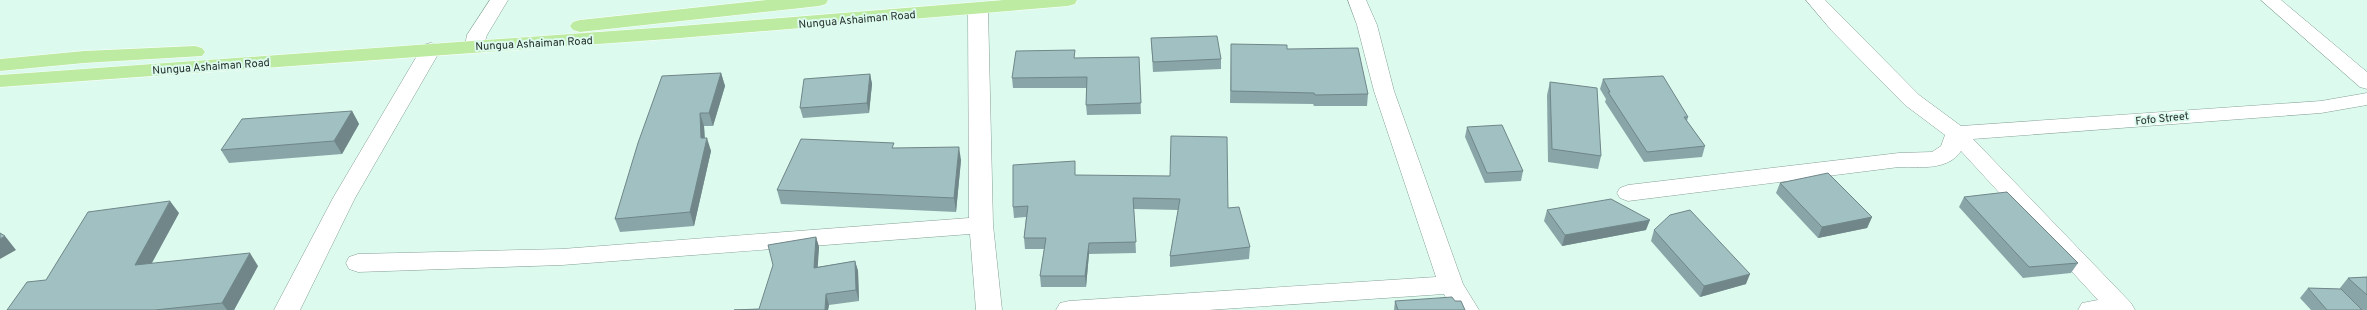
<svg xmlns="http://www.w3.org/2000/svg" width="2367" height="310" viewBox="0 0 2367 310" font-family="Overpass,sans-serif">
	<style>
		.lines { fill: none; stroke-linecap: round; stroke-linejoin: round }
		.minor-casing { stroke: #85a095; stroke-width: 1 }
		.major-casing { stroke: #fff; stroke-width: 1 }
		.minor { fill: #fff; fill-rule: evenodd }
		.major { fill: #bceba1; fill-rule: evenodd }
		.wall { fill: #8aa5a7 }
		.shaded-wall { fill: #708688 }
		.building { fill: #a0c0c2; stroke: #708688 }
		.labels { text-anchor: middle; stroke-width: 4; stroke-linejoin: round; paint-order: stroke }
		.street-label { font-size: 11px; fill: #1f2a26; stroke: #ddfaee }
	</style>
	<rect width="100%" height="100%" fill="#ddfaee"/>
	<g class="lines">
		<defs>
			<g id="minor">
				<path d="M490 0H508L487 35 482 50 475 52 468 50 465 46 467 35Z"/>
				<path d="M1348 0H1366L1377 25 1394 91 1463 284 1479 310H1453L1444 294 1208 310H1056L1060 303 1069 301 1436 277 1374 91 1357 25Z"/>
				<path d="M1806 0H1825L1919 95 1961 126 2321 101 2367 93V105L2321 113 1973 139 2131 303 2135 310H2078L2082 303 2098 300 1961 151C1948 171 1919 167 1899 167L1628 201 1620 198 1617 193 1620 188 1628 185 1899 153 1932 152 1941 146 1945 135 1905 105 1832 31Z"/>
				<path d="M2261 0H2281L2367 72V89L2360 87Z"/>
				<path d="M978 3 985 5 988 9 993 225 1002 310H976L970 234 562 265 358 272 349 269 346 263 349 257 358 254 562 249 969 218 968 9 971 5Z"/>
				<path d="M431 43 438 45 441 49 355 198 300 310H274L333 198 421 49 424 45Z"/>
			</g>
			<g id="major">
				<path d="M767 0H828L826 4 819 6 580 32 573 30 570 26 573 22 580 20Z"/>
				<path d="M1004 0H1077L1075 4 1068 6 668 39 0 87V75L668 27Z"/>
				<path d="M195 46 202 48 205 52 202 56 84 63 0 71V59L84 51Z"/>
			</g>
		</defs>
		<use href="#minor" class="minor-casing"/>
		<use href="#major" class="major-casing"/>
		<use href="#minor" class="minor"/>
		<use href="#major" class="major"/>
	</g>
	<g class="wall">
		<path d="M1151 38 1221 59V69L1153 72Z"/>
		<path d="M1231 44 1287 49 1368 94 1367 106H1314L1313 104 1230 103Z"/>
		<path d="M1139 57 1141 114 1087 115 1086 105V88H1013L1012 78 1076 58Z"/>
		<path d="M721 73 725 86 713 126H704L705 138 711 151 694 226 620 232 615 219Z"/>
		<path d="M870 74 872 84 869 113 803 118 800 108Z"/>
		<path d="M1603 79 1688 117 1687 121 1705 146 1702 157 1644 162 1605 102 1606 99 1600 89Z"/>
		<path d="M1550 82 1601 156 1598 169 1548 162 1547 95Z"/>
		<path d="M352 111 359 124 342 154 229 163 221 150Z"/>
		<path d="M1467 127 1523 171 1521 181 1485 183 1465 137Z"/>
		<path d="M961 160 956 212 781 204 777 190Z"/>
		<path d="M1076 175 1228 208 1250 247 1249 259 1170 267V256L1178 210 1134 209 1136 253 1089 254 1086 287H1041L1040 276 1044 249H1025L1024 238 1026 217 1014 218 1013 207Z"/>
		<path d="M1780 183 1872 217 1867 228 1818 238 1776 193Z"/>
		<path d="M1964 197 2078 263 2071 273 2023 278 1959 207Z"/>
		<path d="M1547 210 1646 230 1562 246 1544 221Z"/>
		<path d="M179 213 152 263 258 266 234 310H7Z"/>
		<path d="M1654 230 1746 284 1700 297 1651 241Z"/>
		<path d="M816 237 819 247 817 267 855 261 858 271 859 301 829 305 828 310H734L759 309Z"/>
		<path d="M2367 277V310H2362L2353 301 2362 310H2311L2300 298 2308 288 2340 289V288L2348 278Z"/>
		<path d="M1395 301H1455L1465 310H1394Z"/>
	</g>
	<g class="shaded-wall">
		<path d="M721 73 725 86 713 126 709 113Z"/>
		<path d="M870 74 872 84 869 113 867 103Z"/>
		<path d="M352 111 359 124 342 154 334 141Z"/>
		<path d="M700 113 704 126 705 149 707 138 711 151 694 226 690 212 701 138Z"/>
		<path d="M959 147 961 160 956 212 954 198Z"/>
		<path d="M170 201 179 213 144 277 135 265Z"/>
		<path d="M1872 217 1867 228 1818 238 1822 227Z"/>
		<path d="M1650 220 1646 230 1562 246 1565 235Z"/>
		<path d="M5 236 16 250 0 259V239Z"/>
		<path d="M816 237 819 247 817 279 814 268Z"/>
		<path d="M1089 243V254L1086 287 1085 276Z"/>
		<path d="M250 253 258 266 234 310H227L222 303Z"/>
		<path d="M855 261 858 271 859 301 856 290Z"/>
		<path d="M1750 274 1746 284 1700 297 1704 286Z"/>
		<path d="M826 294 829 305 828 310H825Z"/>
	</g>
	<g class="building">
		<path d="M1217 36 1221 59 1153 62 1151 38Z"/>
		<path d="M1231 44 1287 45V49L1358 48 1368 94 1315 95 1314 93 1231 91Z"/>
		<path d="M1075 50 1074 58 1139 57 1141 103 1086 105 1087 77 1012 78 1016 51Z"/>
		<path d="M721 73 709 113H700L701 138H707L690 212 615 219 638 143 662 76Z"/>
		<path d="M870 74 867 103 800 108 804 79Z"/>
		<path d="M1663 76 1688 117H1684L1705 146 1647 152 1608 92H1610L1603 79Z"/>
		<path d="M1550 82 1597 88 1601 156 1552 149Z"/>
		<path d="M352 111 334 141 221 150 242 119Z"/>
		<path d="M1502 125 1523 171 1487 173 1467 127Z"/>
		<path d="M1171 136 1227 137 1228 208 1239 207 1250 247 1170 256 1180 199 1133 198 1136 242 1089 243 1085 276H1040L1046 238H1024L1028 206 1013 207V165L1075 161V175L1170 176Z"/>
		<path d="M801 139 894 143 892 148 959 147 954 198 777 190Z"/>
		<path d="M1828 173 1872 217 1822 227 1780 183Z"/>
		<path d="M2007 192 2078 263 2029 267 1964 197Z"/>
		<path d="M1611 199 1650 220 1565 235 1547 210Z"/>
		<path d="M170 201 135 265 250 253 222 303 155 310H7L27 282 46 280 88 212Z"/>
		<path d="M1690 210 1750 274 1704 286 1654 230 1670 215Z"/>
		<path d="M0 233 5 236 0 239Z"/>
		<path d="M816 237 814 268 855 261 856 290 826 294 825 310H734L759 309 773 265 768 245Z"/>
		<path d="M2367 277V295L2348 278Z"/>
		<path d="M2308 288 2341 289 2362 310H2327Z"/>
		<path d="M1452 297 1455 301H1461L1465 310H1398L1395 301Z"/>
	</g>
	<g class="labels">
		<g class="street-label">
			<text transform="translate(857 19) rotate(-5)" y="4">Nungua Ashaiman Road</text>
			<text transform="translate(534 43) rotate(-3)" y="4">Nungua Ashaiman Road</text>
			<text transform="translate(211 66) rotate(-4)" y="4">Nungua Ashaiman Road</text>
			<text transform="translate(2162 118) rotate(-6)" y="4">Fofo Street</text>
		</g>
	</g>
</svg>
